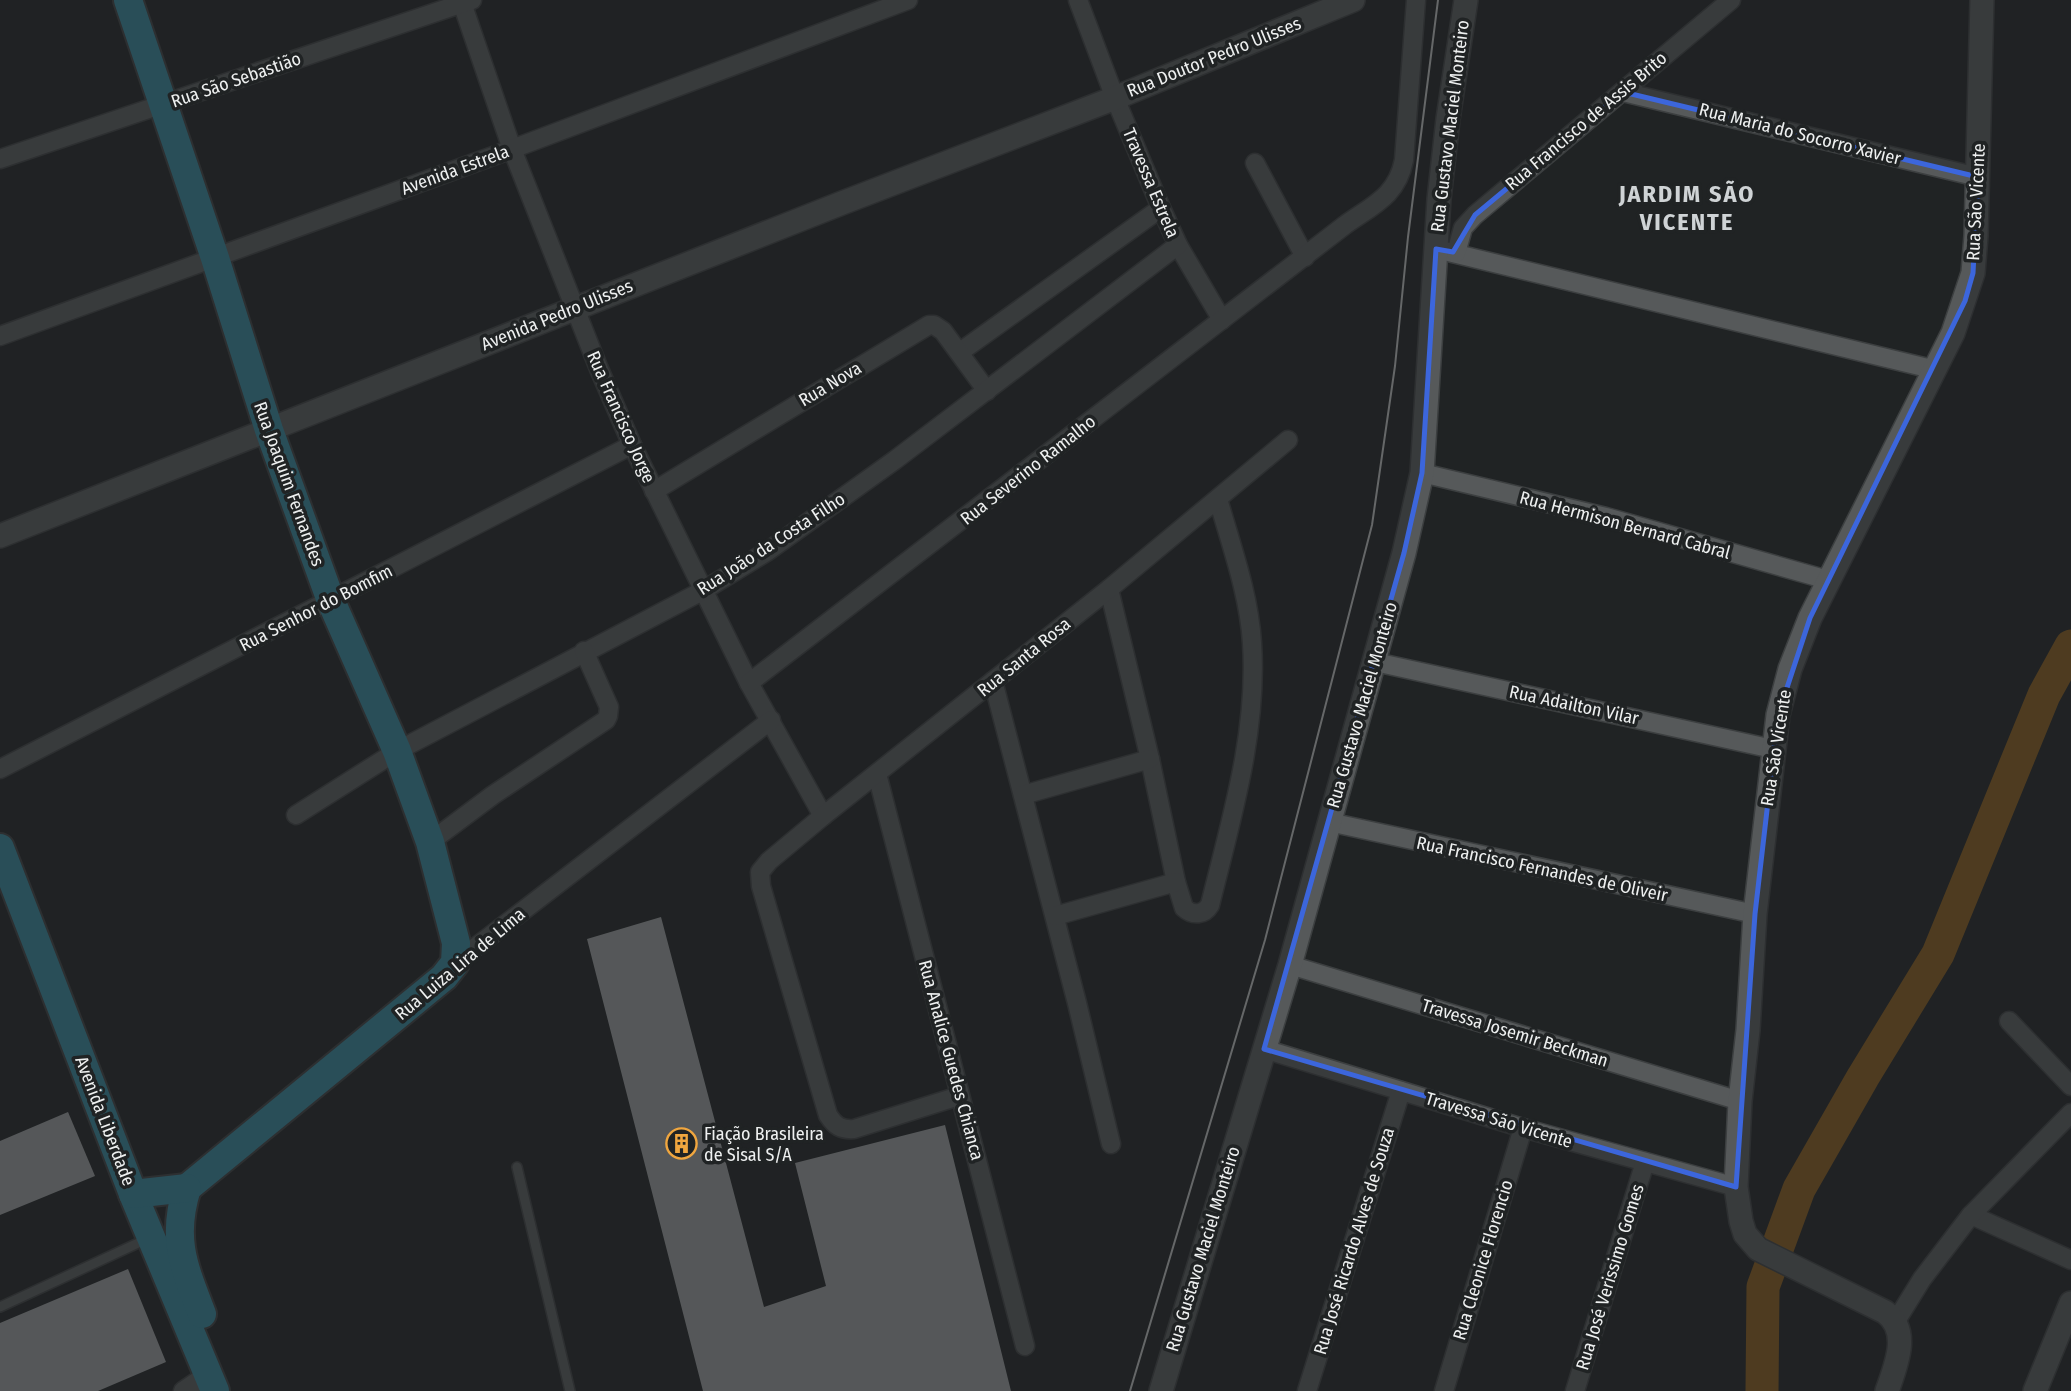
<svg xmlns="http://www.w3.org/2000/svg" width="2071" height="1391" viewBox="0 0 2071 1391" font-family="'Fira Sans Condensed',sans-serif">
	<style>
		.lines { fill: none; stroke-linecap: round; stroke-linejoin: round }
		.river { stroke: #865a1b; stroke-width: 33 }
		.building { fill: #95989a }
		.service-casing { stroke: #3c3f40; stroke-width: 12 }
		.minor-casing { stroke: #3c3f40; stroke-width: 21 }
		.tertiary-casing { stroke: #3c3f40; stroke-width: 26 }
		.primary-casing { stroke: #3c3f40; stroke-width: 32 }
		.service { stroke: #56595a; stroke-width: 9 }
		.minor { stroke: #56595a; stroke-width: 18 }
		.tertiary { stroke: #56595a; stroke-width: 23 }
		.primary { stroke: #338398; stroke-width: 28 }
		.tram { stroke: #b8baba; stroke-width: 2 }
		.marked { fill: none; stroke: #3c66dc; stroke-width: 5; stroke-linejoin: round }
		.labels { text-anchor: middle; stroke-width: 7; stroke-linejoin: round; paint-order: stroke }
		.street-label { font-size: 18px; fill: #eef0f0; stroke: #202324 }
		.poi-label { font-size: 18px; fill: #eef0f0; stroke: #202324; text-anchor: start }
		.district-label { font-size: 24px; font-weight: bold; letter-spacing: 2px; fill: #cfd3d5; stroke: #202324 }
	</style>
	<rect width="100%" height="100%" fill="#202324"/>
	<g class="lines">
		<path class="river" d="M1762 1391 1763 1287 1799 1189 1863 1077 1938 954 2044 695 2071 646"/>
	</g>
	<g class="building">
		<path d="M661 917 764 1307 826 1286 795 1163 945 1125 1011 1391H703L587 939Z"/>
		<path d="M68 1112 95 1176 0 1215V1141Z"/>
		<path d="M128 1269 166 1362 98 1391H0V1323Z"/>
	</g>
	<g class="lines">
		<defs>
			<g id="service">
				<path d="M517 1167 570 1391"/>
				<path d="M0 1307 149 1238"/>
			</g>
			<g id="minor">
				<path d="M461 0 512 149 599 369 632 445 749 683 823 816"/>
				<path d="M1078 0 1115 98 1161 208 1178 245 1222 320"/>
				<path d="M1623 92 1978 177"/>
				<path d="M0 159 472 0"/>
				<path d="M1255 163 1305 257"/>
				<path d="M1436 249 1936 370"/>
				<path d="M1456 253 1463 228 1475 215 1731 0"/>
				<path d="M0 336 512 149 908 0"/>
				<path d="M960 352 1161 208"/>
				<path d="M1422 473 1606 517 1828 580"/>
				<path d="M654 491 929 325H934L943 331 987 391"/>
				<path d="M1109 589 1150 759 1176 882 1184 908C1193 916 1204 915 1210 905 1231 820 1258 731 1252 643 1249 594 1231 545 1218 499"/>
				<path d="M1375 662 1773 749"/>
				<path d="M993 681 1077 1003 1111 1144"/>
				<path d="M749 683 1345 225C1373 205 1397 196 1404 160L1416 0"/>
				<path d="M0 769 632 445"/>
				<path d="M877 774 1025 1346"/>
				<path d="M1023 795 1150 759"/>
				<path d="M296 815 397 751 704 590 768 551 895 460 1178 245"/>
				<path d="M1329 822 1755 914"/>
				<path d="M430 842 493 795 606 720 608 716 609 707 584 651"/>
				<path d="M1055 916 1176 882"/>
				<path d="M455 963 771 720"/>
				<path d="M1290 965 1740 1101"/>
				<path d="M2009 1021 2071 1086"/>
				<path d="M1264 1049 1523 1128 1736 1187"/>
				<path d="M959 1096 854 1129C841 1130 835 1126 828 1115L761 886 760 872 769 861 823 816 1109 589 1288 440"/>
				<path d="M1971 1215 2071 1260"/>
				<path d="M1896 1321 1922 1279 1971 1215 2071 1113"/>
				<path d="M183 1391 208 1374"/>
				<path d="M1307 1391 1401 1091"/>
				<path d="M1444 1391 1523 1128"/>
				<path d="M1575 1391 1645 1162"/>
			</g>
			<g id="tertiary">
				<path d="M0 536 842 203 1115 98 1353 0"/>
				<path d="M1161 1391 1290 965 1404 553 1422 473 1439 199 1448 119 1466 0"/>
				<path d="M1887 1391C1896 1365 1911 1331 1885 1312L1758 1249 1745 1234 1741 1221 1736 1187 1740 1101 1748 1030 1755 914 1778 715 1790 669 1810 618 1953 333 1973 273 1976 236 1982 0"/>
				<path d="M2035 1391 2071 1303"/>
			</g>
			<g id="primary">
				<path d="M128 0 215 258 269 430 331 601 397 751 430 842 456 943 455 963 444 977 187 1188"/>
				<path d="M0 848 133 1194 215 1391"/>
				<path d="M187 1188C171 1239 184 1267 202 1314"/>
				<path d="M133 1194 187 1188"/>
			</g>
		</defs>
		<use href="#service" class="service-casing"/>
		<use href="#minor" class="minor-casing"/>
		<use href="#tertiary" class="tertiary-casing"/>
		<use href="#primary" class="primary-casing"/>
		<use href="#service" class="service"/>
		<use href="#minor" class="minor"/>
		<use href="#tertiary" class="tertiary"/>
		<use href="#primary" class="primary"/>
		<path class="tram" d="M1130 1391 1265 940 1372 525 1395 366 1408 237 1438 0"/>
	</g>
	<path d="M0 0H2071V1391H0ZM1623 92 1978 177 1973 273 1965 301 1810 618 1778 715 1755 914 1736 1187 1264 1049 1404 553 1422 473 1436 249 1453 252 1475 215Z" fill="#202324" fill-opacity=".55" fill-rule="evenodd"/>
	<path class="marked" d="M1623 92 1978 177 1973 273 1965 301 1810 618 1778 715 1755 914 1736 1187 1264 1049 1404 553 1422 473 1436 249 1453 252 1475 215Z"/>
	<defs>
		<symbol id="building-ring" viewBox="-11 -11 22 22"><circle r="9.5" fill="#202324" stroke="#f0a63f" stroke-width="1.5"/><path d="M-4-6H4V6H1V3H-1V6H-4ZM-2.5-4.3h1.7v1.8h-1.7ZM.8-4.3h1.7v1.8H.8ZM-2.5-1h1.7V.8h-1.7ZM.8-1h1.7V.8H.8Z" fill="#f0a63f"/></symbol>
	</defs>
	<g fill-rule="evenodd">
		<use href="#building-ring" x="664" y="1126" width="35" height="35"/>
	</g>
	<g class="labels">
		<g class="street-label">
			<text transform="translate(1214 57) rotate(-22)" y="6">Rua Doutor Pedro Ulisses</text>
			<text transform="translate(236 80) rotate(-19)" y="6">Rua São Sebastião</text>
			<text transform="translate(1586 121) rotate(-40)" y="6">Rua Francisco de Assis Brito</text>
			<text transform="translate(1450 126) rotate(-83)" y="6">Rua Gustavo Maciel Monteiro</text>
			<text transform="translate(1800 134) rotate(14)" y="6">Rua Maria do Socorro Xavier</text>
			<text transform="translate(455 170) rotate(-20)" y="6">Avenida Estrela</text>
			<text transform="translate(1151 183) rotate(67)" y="6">Travessa Estrela</text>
			<text transform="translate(1976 202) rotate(-87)" y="6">Rua São Vicente</text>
			<text transform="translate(557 315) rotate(-22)" y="6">Avenida Pedro Ulisses</text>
			<text transform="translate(830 384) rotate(-31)" y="6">Rua Nova</text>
			<text transform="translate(621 417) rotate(66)" y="6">Rua Francisco Jorge</text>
			<text transform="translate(1028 470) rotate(-38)" y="6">Rua Severino Ramalho</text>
			<text transform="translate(289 484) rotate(70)" y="6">Rua Joaquim Fernandes</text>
			<text transform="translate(1625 525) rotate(15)" y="6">Rua Hermison Bernard Cabral</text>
			<text transform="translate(771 544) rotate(-33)" y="6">Rua João da Costa Filho</text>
			<text transform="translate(316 608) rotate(-27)" y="6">Rua Senhor do Bomfim</text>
			<text transform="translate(1024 657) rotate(-39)" y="6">Rua Santa Rosa</text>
			<text transform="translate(1362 705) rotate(-74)" y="6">Rua Gustavo Maciel Monteiro</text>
			<text transform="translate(1574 705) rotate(12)" y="6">Rua Adailton Vilar</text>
			<text transform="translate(1776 748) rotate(-81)" y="6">Rua São Vicente</text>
			<text transform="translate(1542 869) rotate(12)" y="6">Rua Francisco Fernandes de Oliveir</text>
			<text transform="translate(460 964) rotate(-40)" y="6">Rua Luiza Lira de Lima</text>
			<text transform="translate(1515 1033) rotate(17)" y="6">Travessa Josemir Beckman</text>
			<text transform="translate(951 1060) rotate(75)" y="6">Rua Analice Guedes Chianca</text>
			<text transform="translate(1499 1120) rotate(17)" y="6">Travessa São Vicente</text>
			<text transform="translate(105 1121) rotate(69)" y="6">Avenida Liberdade</text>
			<text transform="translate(1354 1241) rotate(-73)" y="6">Rua José Ricardo Alves de Souza</text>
			<text transform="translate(1203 1249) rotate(-73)" y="6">Rua Gustavo Maciel Monteiro</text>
			<text transform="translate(1483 1260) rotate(-73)" y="6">Rua Cleonice Florencio</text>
			<text transform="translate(1610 1277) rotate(-73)" y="6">Rua José Verissimo Gomes</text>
		</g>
		<g class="poi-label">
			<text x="704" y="1140">Fiação Brasileira<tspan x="704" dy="21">de Sisal S/A</tspan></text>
		</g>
		<g class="district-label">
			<text x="1687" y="202">JARDIM SÃO<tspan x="1687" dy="28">VICENTE</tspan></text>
		</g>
	</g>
</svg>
